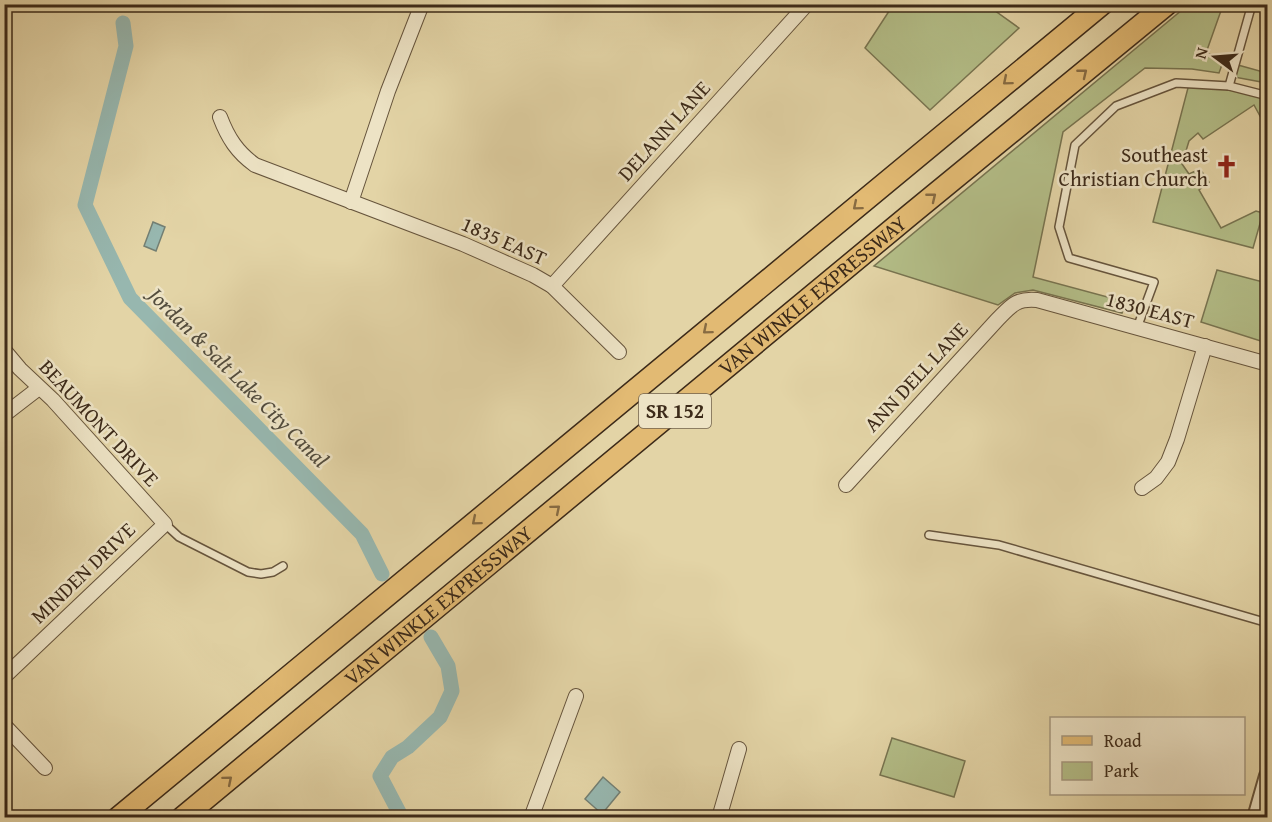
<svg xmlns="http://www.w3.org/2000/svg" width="1272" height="822" viewBox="0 0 1272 822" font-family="'Gentium Book Plus',serif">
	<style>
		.green { fill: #b3bd87; stroke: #787450; stroke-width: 1.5 }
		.water { fill: #97b7af; stroke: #737f73; stroke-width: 1.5 }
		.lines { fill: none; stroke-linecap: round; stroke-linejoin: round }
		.canal { stroke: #97b7af; stroke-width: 15 }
		.service-casing { stroke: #66543c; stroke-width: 10 }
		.minor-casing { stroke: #66543c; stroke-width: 16 }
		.tertiary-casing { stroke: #66543c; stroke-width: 20 }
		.primary-casing { stroke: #3c2a19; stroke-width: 24 }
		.service { stroke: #ede3c5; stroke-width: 7 }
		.minor { stroke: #ede3c5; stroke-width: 14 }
		.tertiary { stroke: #ede3c5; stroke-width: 16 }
		.primary { stroke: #e2ba73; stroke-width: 21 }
		.oneway { stroke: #876b42 }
		.labels { text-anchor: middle; stroke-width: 5; stroke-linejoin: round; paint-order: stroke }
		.shield { fill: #ede3c5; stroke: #71624d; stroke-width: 1.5 }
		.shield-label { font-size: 20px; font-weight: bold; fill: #3c2a19 }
		.street-label { font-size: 21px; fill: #3c2a19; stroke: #ede3c5 }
		.poi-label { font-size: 21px; fill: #3c2a19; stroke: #ede3c5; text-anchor: end }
		.water-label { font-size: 22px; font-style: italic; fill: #534d3e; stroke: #ede3c5 }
	</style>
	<rect width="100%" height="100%" fill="#e3d4a6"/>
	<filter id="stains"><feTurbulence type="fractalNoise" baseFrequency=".00333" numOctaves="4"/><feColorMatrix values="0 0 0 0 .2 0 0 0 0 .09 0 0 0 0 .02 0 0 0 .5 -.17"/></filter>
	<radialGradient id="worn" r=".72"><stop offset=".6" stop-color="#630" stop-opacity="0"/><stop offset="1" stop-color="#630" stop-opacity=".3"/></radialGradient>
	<g class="green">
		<path d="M893 5H992L994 10 1019 28 930 110 865 48Z"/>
		<path d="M1188 5H1223L1206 53 1224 59 1219 73 1192 69 1145 68 1063 132 1033 277 1126 302 1122 313 1033 290 1015 293 998 305 874 266Z"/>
		<path d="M1238 65 1267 73V83L1234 77Z"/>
		<path d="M1189 84 1229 86 1267 97V129L1254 105 1203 139 1198 133 1189 141 1182 164 1189 174 1200 169 1209 182 1199 190 1221 228 1256 211 1263 213 1253 248 1153 222Z"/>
		<path d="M1217 270 1267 283V343L1201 322Z"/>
		<path d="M892 738 965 761 954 797 880 775Z"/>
	</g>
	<g class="water">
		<path d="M153 222 165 227 156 251 144 246Z"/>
		<path d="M603 777 620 792 602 814 585 799Z"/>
	</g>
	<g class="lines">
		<g class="canal">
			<path d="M123 23 126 46 85 205 130 298 362 534 382 574"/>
			<path d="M402 818 380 776 392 757 408 747 440 717 452 691 448 666 431 637"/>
		</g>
		<defs>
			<g id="service">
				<path d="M1229 86 1252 4"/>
				<path d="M1137 328 1154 282 1069 258 1059 227 1075 145 1116 106 1176 83 1229 86 1268 96"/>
				<path d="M165 524 179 537 248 572 261 574 273 572 283 566"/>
				<path d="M929 535 999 545 1268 623"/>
			</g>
			<g id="minor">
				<path d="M220 117C228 138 237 152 255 165L463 244 533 275 552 286 619 352"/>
				<path d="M351 202 388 91 422 4"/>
				<path d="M552 286 807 4"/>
				<path d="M4 350 20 369 53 400 165 524 4 677"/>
				<path d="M4 415 39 388"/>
				<path d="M846 485 997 320C1011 306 1016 298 1037 300L1268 364"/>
				<path d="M1142 488 1156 478 1168 462 1177 439 1205 346"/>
				<path d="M4 725 45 768"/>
				<path d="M531 818 576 696"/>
				<path d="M719 818 739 749"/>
			</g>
			<path id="tertiary" d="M1256 818 1268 776"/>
			<g id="primary">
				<path d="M118 818 1102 4"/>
				<path id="s1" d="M182 818 911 214 1167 4"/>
			</g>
		</defs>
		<use href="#service" class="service-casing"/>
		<use href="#minor" class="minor-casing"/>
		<use href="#tertiary" class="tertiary-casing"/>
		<use href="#primary" class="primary-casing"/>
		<use href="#service" class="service"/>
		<use href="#minor" class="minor"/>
		<use href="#tertiary" class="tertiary"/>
		<use href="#primary" class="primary"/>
	</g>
	<defs><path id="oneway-chevron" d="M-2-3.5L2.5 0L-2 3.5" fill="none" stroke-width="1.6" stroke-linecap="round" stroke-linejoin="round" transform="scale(1.5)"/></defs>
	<g class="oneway">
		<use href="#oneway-chevron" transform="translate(1083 73) rotate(-39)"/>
		<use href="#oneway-chevron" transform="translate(1007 81) rotate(140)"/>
		<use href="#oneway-chevron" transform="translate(932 197) rotate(-39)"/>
		<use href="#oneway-chevron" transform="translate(857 206) rotate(140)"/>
		<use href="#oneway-chevron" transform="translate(707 330) rotate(140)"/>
		<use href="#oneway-chevron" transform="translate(556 509) rotate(-40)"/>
		<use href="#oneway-chevron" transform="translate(476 521) rotate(140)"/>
		<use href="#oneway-chevron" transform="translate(228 780) rotate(-40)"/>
	</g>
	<defs>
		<symbol id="church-bare" viewBox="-9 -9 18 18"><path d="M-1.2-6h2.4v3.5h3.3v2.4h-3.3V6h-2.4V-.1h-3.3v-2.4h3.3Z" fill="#8f2418" stroke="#ede3c5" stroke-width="2.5" paint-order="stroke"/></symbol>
	</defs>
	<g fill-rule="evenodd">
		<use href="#church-bare" x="1210" y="150" width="33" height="33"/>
	</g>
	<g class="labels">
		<rect class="shield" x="639" y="394" width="72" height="34" rx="4.5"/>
		<g class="shield-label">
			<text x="675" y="418">SR 152</text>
		</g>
		<g class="street-label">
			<text transform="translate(664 131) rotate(-48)" y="7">DELANN LANE</text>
			<text transform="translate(504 241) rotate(24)" y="7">1835 EAST</text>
			<text dy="7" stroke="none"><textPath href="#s1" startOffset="819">VAN WINKLE EXPRESSWAY</textPath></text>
			<text transform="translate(1150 310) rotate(15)" y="7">1830 EAST</text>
			<text transform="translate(916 377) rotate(-47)" y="7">ANN DELL LANE</text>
			<text transform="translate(99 423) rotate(47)" y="7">BEAUMONT DRIVE</text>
			<text transform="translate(83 573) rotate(-44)" y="7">MINDEN DRIVE</text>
			<text dy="7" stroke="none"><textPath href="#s1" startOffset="333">VAN WINKLE EXPRESSWAY</textPath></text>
		</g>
		<g class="poi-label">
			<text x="1208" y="162">Southeast<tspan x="1208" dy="24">Christian Church</tspan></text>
		</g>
		<g class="water-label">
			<text transform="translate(239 377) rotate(45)" y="8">Jordan &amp; Salt Lake City Canal</text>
		</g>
	</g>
	<rect width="1272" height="822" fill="none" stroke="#e3d4a6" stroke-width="24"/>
	<rect x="6" y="6" width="1260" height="810" fill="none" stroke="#3c2a19" stroke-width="3"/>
	<rect x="12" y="12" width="1248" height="798" fill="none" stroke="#3c2a19" stroke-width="1.5"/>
	<rect x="1050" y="717" width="195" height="78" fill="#ede3c5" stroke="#a69980" stroke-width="1.5"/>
	<rect x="1062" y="736" width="30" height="9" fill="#e2ba73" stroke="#a69980" stroke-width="1.5"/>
	<text x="1104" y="747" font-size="18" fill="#3c2a19">Road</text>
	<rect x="1062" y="762" width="30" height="18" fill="#b3bd87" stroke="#a69980" stroke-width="1.5"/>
	<text x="1104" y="777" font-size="18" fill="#3c2a19">Park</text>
	<g transform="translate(1215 57) rotate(286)" stroke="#ede3c5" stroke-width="4.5" paint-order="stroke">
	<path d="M0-4.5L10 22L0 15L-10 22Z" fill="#3c2a19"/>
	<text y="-9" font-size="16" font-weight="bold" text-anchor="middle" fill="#3c2a19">N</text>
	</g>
	<rect width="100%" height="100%" filter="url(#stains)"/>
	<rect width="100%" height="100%" fill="url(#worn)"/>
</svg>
